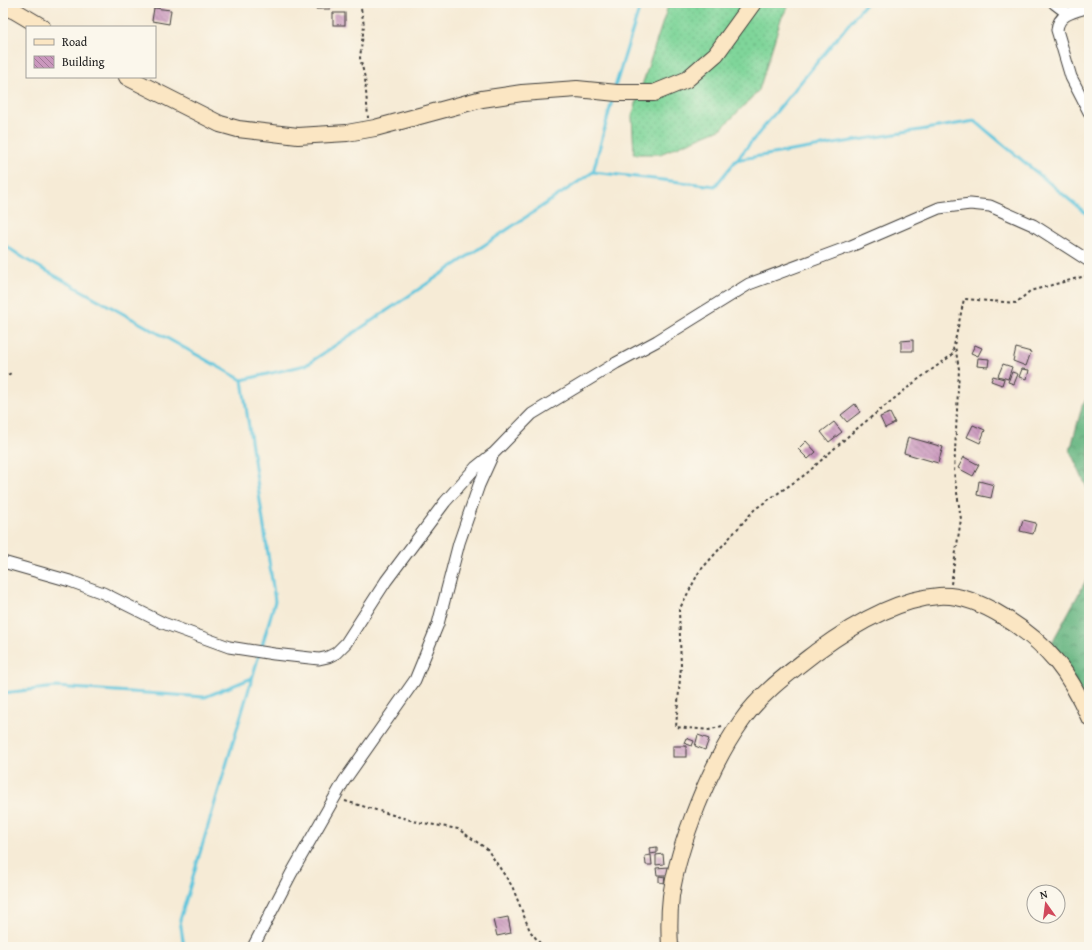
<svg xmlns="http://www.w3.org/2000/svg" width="1092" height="950" viewBox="0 0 1092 950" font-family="'Gentium Book Plus',serif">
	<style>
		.grass { fill: url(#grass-dots); stroke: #4e785b }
		.forest { fill: url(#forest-crowns); stroke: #42694f }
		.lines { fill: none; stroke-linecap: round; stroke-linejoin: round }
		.stream { stroke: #60c6dd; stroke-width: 3 }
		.building { fill: url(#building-back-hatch) }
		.street-casing { stroke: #3d3b38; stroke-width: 13 }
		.secondary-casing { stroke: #3d3b38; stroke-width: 18 }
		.path { stroke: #3d3b38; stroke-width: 2; stroke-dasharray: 3 3; stroke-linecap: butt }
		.street { stroke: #fff; stroke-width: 11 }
		.secondary { stroke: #fbe6c3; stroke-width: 16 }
	</style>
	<defs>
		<pattern id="grass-dots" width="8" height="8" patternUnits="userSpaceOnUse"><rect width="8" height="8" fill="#7fd59a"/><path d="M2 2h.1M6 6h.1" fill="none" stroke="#6db684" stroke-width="1.8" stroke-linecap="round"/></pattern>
		<pattern id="forest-crowns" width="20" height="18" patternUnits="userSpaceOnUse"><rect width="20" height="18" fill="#67b682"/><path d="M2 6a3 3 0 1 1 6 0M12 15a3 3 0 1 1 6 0" fill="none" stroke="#54936a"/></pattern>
		<pattern id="building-back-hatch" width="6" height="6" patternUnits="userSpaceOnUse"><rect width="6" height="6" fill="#ca97bd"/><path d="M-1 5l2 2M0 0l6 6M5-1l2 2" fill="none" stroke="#a37a99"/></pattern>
	</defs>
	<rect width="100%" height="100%" fill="#fbf7ec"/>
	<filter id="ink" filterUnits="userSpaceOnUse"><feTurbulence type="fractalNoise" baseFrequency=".025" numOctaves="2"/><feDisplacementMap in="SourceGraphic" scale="8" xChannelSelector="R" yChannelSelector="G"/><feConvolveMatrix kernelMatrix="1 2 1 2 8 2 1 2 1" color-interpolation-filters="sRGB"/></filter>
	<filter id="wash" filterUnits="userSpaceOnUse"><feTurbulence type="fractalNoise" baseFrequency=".012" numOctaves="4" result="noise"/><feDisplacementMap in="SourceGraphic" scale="16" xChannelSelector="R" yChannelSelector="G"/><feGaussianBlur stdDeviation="0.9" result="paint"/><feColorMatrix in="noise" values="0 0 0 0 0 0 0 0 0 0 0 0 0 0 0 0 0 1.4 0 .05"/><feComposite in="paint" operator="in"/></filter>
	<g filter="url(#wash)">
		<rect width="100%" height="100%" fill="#f6ebd6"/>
		<path class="grass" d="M669 3H790L781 19 759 90 722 128 660 154H634L632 116Z"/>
		<g class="forest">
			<path d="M1089 397V492L1070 451 1083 403Z"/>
			<path d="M1089 575V706L1050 646Z"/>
		</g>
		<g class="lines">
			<g class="stream">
				<path d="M615 87 641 3"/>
				<path d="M735 160 975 121 1089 216"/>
				<path d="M593 172 613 97"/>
				<path d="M3 244 25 259 242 380 306 365 593 172 715 186 866 3"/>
				<path d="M242 380 275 601 261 649"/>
				<path d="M3 693 56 687 205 697 252 678"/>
				<path d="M184 947 180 920 259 655"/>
			</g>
		</g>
		<g id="blocks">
			<g class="building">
				<path d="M315 3H330V9H316Z"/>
				<path d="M154 8 171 10 169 24 152 21Z"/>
				<rect x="333" y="13" width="12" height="12"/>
				<path d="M913 340V351H901V341Z"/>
				<path d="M975 345 982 348 978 356 971 353Z"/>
				<path d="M1016 348 1031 352 1026 366 1013 361Z"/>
				<path d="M978 358 989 359 988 367 977 366Z"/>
				<path d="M1003 364 1012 367 1008 379 998 376Z"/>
				<path d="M1022 369 1029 370 1027 379 1019 377Z"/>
				<path d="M1012 372 1018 374 1014 384 1008 382Z"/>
				<path d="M993 376 1004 379 1002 385 991 381Z"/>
				<path d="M855 404 860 412 847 422 841 415Z"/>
				<path d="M890 413 895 423 885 428 880 417Z"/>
				<path d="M834 422 842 432 829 442 821 432Z"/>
				<path d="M973 425 985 430 980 443 967 437Z"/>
				<path d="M908 437 943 447 938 463 904 453Z"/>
				<path d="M806 441 816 452 808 459 798 449Z"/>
				<path d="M964 457 979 465 973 476 958 468Z"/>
				<path d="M979 481 994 485 991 498 977 495Z"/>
				<path d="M1023 520 1036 523 1033 534 1020 531Z"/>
				<path d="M698 735 709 739 705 750 695 746Z"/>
				<path d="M686 738 694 741 692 746 684 743Z"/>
				<rect x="673" y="746" width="13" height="11"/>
				<path d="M657 847V853L650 854 649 848Z"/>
				<path d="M663 854 664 864 656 865V855Z"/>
				<path d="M651 855 652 865H646L645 856Z"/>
				<path d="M669 867V875H657L656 868Z"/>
				<path d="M659 876 665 877 664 883 659 882Z"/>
				<path d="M508 917 511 933 497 936 493 920Z"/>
			</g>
		</g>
	</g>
	<g filter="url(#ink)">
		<use href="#blocks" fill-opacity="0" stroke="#3d3b38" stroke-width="1"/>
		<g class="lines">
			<defs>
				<g id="street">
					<path d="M1054 3 1067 13"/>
					<path d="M1089 7C1077 11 1058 13 1057 30L1071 77 1089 112"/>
					<path d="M3 562 70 581 103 593 163 623 229 647 274 654 319 659 328 657 336 653 346 643 386 581 445 502 476 467 491 455"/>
					<path d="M253 947 291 874 344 781 415 680 438 624 459 543 479 485 493 454 532 414 616 363 657 341 749 284 851 246 939 208 970 204 990 206 1033 225 1089 261"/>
				</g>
				<g id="secondary">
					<path d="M3 6 15 11 42 27"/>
					<path d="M127 77 220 124 238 129 298 136 347 133 375 128 482 99 522 93 577 89 617 93H654L686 80 716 54 753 3"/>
					<path d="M670 947C669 930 669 913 671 896 679 843 710 765 741 722 760 694 789 673 816 652 850 627 896 599 939 596 978 593 1032 632 1056 661 1070 678 1080 697 1089 717"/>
				</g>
			</defs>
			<use href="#street" class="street-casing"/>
			<use href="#secondary" class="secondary-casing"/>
			<g class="path">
				<path d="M360 3 364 25 360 58 365 78 368 118"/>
				<path d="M3 378 11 373"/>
				<path d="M951 584 961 519 954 473 959 369 955 346"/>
				<path d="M722 726 709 730 676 727 681 666 679 610 699 572 755 509 806 474 854 431 916 381 952 355 964 299 1016 303 1030 291 1089 275"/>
				<path d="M345 801 417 822 458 829 487 849 512 886 530 931 543 947"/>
			</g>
			<use href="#street" class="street"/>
			<use href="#secondary" class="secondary"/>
		</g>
	</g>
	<rect width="1092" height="950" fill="none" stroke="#fbf7ec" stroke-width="16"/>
	<rect x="26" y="26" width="130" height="52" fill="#fbf7ec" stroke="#a29f99"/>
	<rect x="34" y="39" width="20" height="6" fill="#fbe6c3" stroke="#a29f99"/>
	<text x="62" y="46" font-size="12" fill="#1c1c1c">Road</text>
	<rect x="34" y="56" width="20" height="12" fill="url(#building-back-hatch)" stroke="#a29f99"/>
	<text x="62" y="66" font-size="12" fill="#1c1c1c">Building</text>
	<g transform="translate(1046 904) rotate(346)"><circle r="19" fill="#fbf7ec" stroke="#a29f99"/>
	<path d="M0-3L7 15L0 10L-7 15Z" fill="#d1495b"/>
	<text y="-6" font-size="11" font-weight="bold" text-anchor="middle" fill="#1c1c1c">N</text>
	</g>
</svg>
